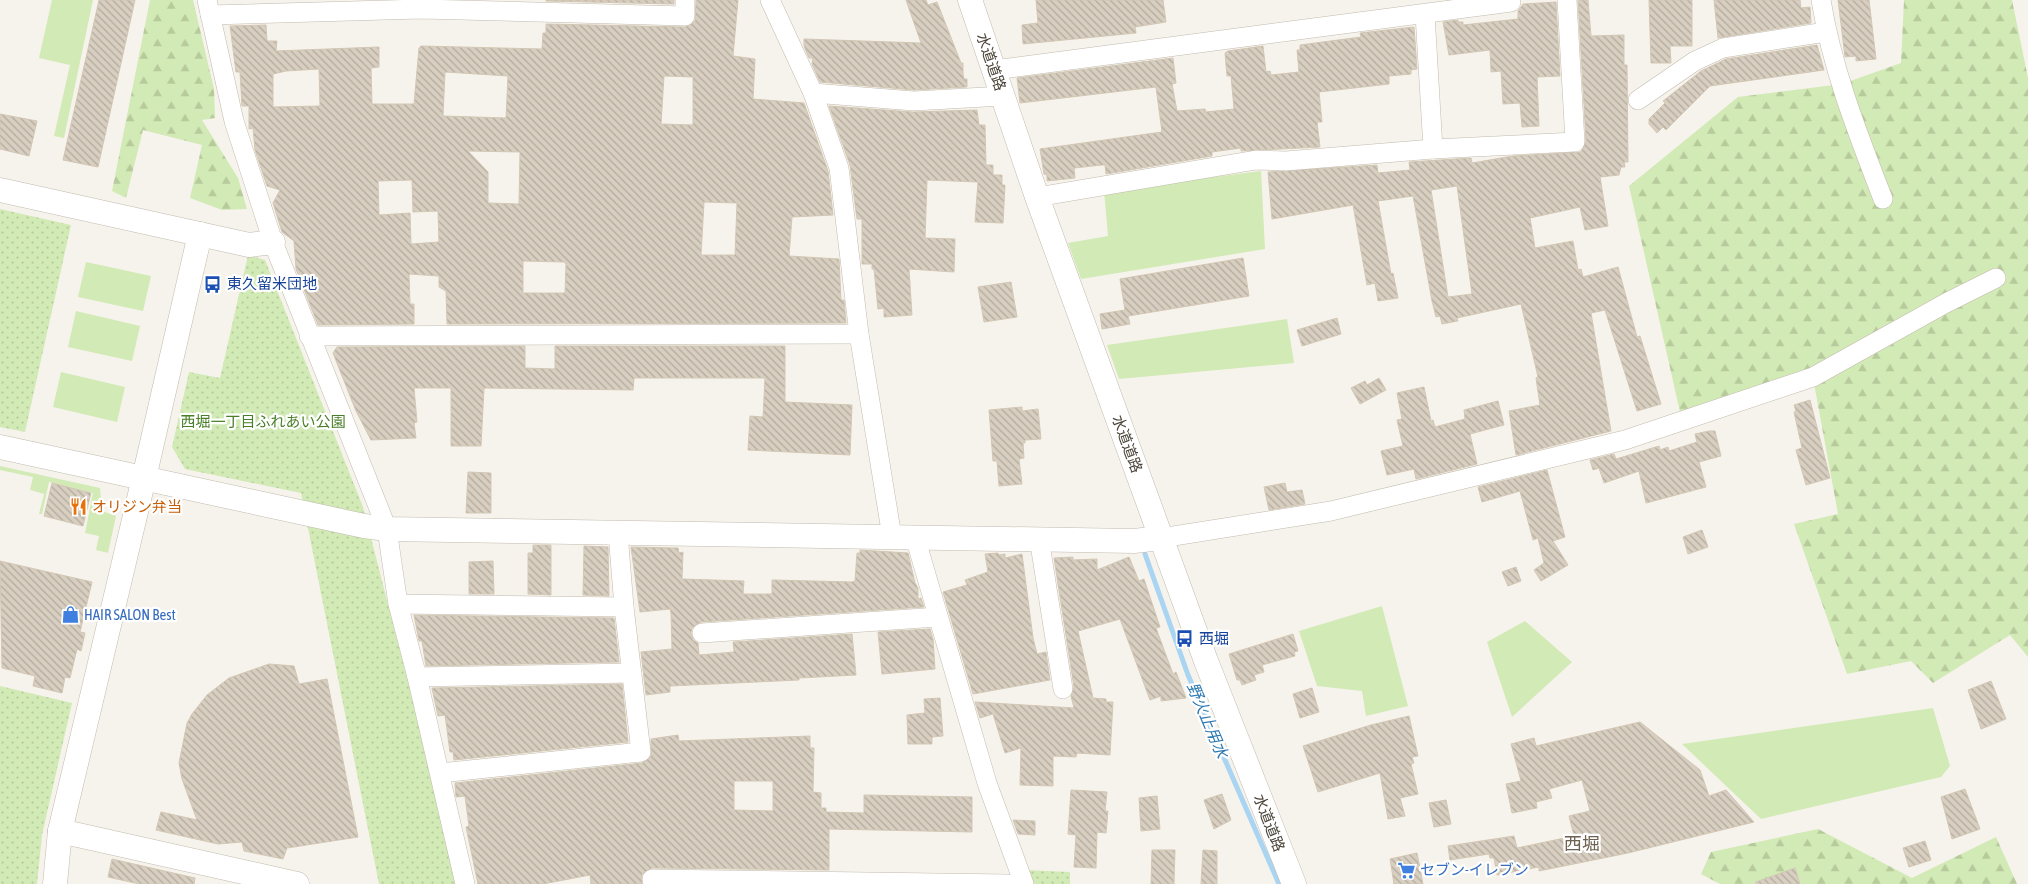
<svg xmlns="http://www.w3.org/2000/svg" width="2028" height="884" viewBox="0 0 2028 884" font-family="'Asap Condensed','Noto Sans JP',sans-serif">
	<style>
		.green { fill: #d2eab5 }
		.forest { fill: url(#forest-firs) }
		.park { fill: url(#park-dots) }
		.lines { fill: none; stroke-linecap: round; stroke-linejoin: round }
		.stream { stroke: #a9d4f2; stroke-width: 5 }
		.building { fill: url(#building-back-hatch); stroke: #d3c7b4; fill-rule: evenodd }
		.minor-casing { stroke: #c2bbae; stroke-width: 20 }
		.tertiary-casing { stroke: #c2bbae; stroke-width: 25 }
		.minor { stroke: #fff; stroke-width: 19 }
		.tertiary { stroke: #fff; stroke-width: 24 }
		.labels { text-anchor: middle; stroke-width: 4.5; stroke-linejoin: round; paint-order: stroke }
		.street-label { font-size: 15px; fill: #4b4439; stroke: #fff }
		.transit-label { font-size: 15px; fill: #164399; stroke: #fff; text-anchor: start }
		.park-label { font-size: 15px; fill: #4a7f2a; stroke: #fff }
		.food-label { font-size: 15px; fill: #c56008; stroke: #fff; text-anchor: start }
		.shop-label { font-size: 15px; fill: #366cbe; stroke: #fff; text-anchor: start }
		.water-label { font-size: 16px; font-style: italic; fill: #2e7ab2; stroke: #fff }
		.quarter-label { font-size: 18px; fill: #6e6250; stroke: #fff }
	</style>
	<defs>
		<pattern id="forest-firs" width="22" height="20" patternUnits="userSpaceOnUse" patternTransform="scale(1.25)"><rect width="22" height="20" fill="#d2eab5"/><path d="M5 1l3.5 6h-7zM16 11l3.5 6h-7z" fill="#b6ca9c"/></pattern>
		<pattern id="park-dots" width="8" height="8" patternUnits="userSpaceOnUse" patternTransform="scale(1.25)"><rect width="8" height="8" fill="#d2eab5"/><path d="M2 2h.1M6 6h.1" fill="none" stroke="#b6ca9c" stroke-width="1.8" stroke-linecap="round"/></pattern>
		<pattern id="building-back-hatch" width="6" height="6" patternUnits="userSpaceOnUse" patternTransform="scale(1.25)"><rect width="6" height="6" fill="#d8cfc1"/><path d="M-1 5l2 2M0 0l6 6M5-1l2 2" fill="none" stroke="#b1aa9e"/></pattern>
	</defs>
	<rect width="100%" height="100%" fill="#f6f3ec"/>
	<g class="green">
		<path d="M52 0H93L64 138 54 136 70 65 39 58Z"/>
		<path d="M1261 171 1265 249 1081 279 1068 243 1108 236 1104 191Z"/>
		<path d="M86 262 151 276 143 311 78 297Z"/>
		<path d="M76 311 140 326 132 361 68 347Z"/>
		<path d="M1287 319 1294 363 1119 379 1107 345Z"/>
		<path d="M61 372 125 387 117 422 53 407Z"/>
		<path d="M0 466 100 488 102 511 116 516 108 553 96 550 99 536 85 533 93 493 49 482 42 514H39L44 494 30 490 33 477 0 470Z"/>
		<path d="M1382 606 1408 706 1366 716 1362 691 1317 686 1299 631Z"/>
		<path d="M1525 621 1572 662 1512 717 1487 642Z"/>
		<path d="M1933 708 1950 766 1941 777 1761 819 1682 744Z"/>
	</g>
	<g class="forest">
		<path d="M150 0H193L214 89 215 118 202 120 238 178 247 209 222 210 190 198 202 145 143 130 126 198 112 191Z"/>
		<path d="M1904 0H2012L2028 78V657L2010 635 1933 683 1911 661 1847 674 1794 524 1838 514 1813 378 1682 421 1629 186 1738 97 1842 84 1901 63Z"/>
		<path d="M1818 829 1912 878 1996 837 2017 884H1720L1701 874 1711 852Z"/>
	</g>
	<g class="park">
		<path d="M0 209 71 225 25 432 0 427Z"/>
		<path d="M248 255 265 260 363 507 460 884H379L301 493 185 469 172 447 189 372 220 378Z"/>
		<path d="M0 686 72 703 42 835 37 884H0Z"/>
		<path d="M1024 870 1070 872V884H1029Z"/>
	</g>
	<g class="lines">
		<path class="stream" d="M1145 554 1188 675 1279 884"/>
	</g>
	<g class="building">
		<path d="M99 0H135L98 167 63 160Z"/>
		<path d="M546 0H674V4L546 1Z"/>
		<path d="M696 0H738L733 56 755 59 753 99 804 103 828 171 833 215 792 217 789 256 839 259 841 300H844L846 323 447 324 446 291 439 287V276L409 274 410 304H414V324L318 325 296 269 294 241 282 232 273 203 280 190 267 186 255 150 253 128 249 129V106H242L240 72H236L230 26 266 25 267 41H277L276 51 379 47V67L371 68 372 104H414L419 48 421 46 542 49 543 33H546V24L685 27 695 21ZM319 69 320 106 273 107V74L286 71ZM445 72 508 76 506 118 443 116ZM664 76 693 77V125L661 124ZM468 151 520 152 519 204 488 203V172ZM412 180 413 212 438 211 439 242 411 244 410 213 379 215 378 181ZM704 202 737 203 735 255H701ZM523 261 564 262 566 264 565 293H523Z"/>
		<path d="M906 0H926L928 5 937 2 961 63H963V74L964 79H967V87L914 90 820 82 812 64 813 58H809L804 46V39L921 43Z"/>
		<path d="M1036 0H1163L1166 22 1135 27 1136 33 1023 44 1022 25 1038 23Z"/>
		<path d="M1578 0H1588L1591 36 1624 35V65H1627L1628 162H1624L1625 167H1621L1619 175 1600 177 1608 226 1585 230 1580 207 1530 218 1535 248 1573 241 1578 270 1581 269 1583 277 1618 267 1637 337 1640 336 1661 404 1637 411 1605 310 1591 313 1611 431 1516 455 1509 411 1540 405 1536 378 1538 377 1521 304 1457 318 1458 321 1442 324 1440 316 1436 317 1432 301 1413 196 1378 201 1391 274 1393 273 1398 298 1378 301 1375 283 1367 285 1353 205 1272 219 1268 172 1377 165 1378 173 1410 170 1409 162 1471 158 1472 163 1513 156 1581 152 1586 141ZM1457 186 1472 294 1448 297 1431 190Z"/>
		<path d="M1649 0H1692V46H1670L1671 63H1651Z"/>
		<path d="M1714 0H1800L1801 8 1810 7 1811 23 1718 38Z"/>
		<path d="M1838 0H1869L1876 59 1856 61V56L1845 57Z"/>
		<path d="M1556 2 1560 76 1537 77 1539 126 1522 127 1520 103 1503 104 1501 71 1491 72 1490 50 1449 55 1443 22 1458 20V22H1463V25L1518 19V11L1523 4Z"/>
		<path d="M1414 27 1417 69 1411 70V74L1389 76V84L1319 92 1322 122H1317L1320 147 1241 151V148L1212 152V156L1106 174 1105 165H1102L1074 168 1075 178 1047 181V175L1044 174 1040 149 1162 132 1156 87 1020 103 1017 78 1173 58 1176 83 1172 84 1177 111 1205 109 1206 112 1234 109 1231 76H1227L1225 53 1228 51 1263 46 1266 72 1270 71 1271 75 1299 72 1297 50H1300V45L1361 37 1360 33Z"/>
		<path d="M1817 45 1824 70 1710 86 1666 130 1663 127 1657 133 1649 124V119L1665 103 1663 101 1701 71 1726 59Z"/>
		<path d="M829 106 913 112 977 110 979 125H985L986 165H993V175H1002V185H1005L1003 223 975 222 978 182 927 180 925 238 955 239 954 272 909 269 912 315 884 317V308L878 309 874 269H872V264H862V219H857L850 165Z"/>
		<path d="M0 114 37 121 29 156 0 149Z"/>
		<path d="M1243 258 1249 296 1128 316 1130 324 1102 329 1100 314 1125 310 1120 279Z"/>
		<path d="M1011 282 1017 317 984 322 978 287Z"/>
		<path d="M1337 318 1341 334 1302 346 1297 330Z"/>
		<path d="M525 346V368L555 369V346H785V402L852 405 850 455 748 450 750 416 763 417 765 378H634L633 390 484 388 481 446H451V388H414L417 422 414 423 416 438 371 440 356 411 333 353 337 347Z"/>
		<path d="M1379 378 1386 390 1360 404 1351 388 1365 381 1367 385Z"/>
		<path d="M1424 387 1431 421 1433 420 1435 427 1465 419 1464 410 1498 401 1504 425 1470 434 1477 464 1416 479 1414 469 1387 475 1381 451 1403 446 1397 420 1402 419 1397 393Z"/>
		<path d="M1810 400 1830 478 1806 485 1796 450 1802 448 1794 412 1796 411 1794 405Z"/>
		<path d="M1022 407V411L1038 409 1041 439 1025 440V443H1023L1024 458 1019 459 1022 484 999 486 997 461H993L989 410Z"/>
		<path d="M1709 431H1715L1721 456 1699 462 1706 487 1646 503 1639 471 1604 483 1599 468 1593 470 1590 460 1614 454 1616 459 1659 446 1660 450 1668 447 1669 451 1697 442 1695 434Z"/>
		<path d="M1547 470 1565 537 1553 541 1568 565 1541 581 1534 570 1544 563 1538 538 1533 540 1520 491 1482 502 1478 487Z"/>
		<path d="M468 472 491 473V513H466Z"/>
		<path d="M52 483 91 493 83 526 44 516Z"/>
		<path d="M1285 483 1287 492 1302 490 1305 504 1269 510 1264 487Z"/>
		<path d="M1702 530 1708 547 1688 554 1683 537Z"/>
		<path d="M533 545H551V595L528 594V553H533Z"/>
		<path d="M584 546 608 547 609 596 583 595Z"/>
		<path d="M631 547 678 548 679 553 683 552 682 579 744 581 743 594H772V580L852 582 855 581 857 553H860V550L908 553 915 583 918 588V599L921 598 924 607 701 622 692 628 691 633 693 640 698 643 699 655 734 652 733 642 852 634 856 675 799 678V680L670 686V692L646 695 641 652 672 649 671 613 670 609 640 612Z"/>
		<path d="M998 553 999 555 1005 554V558L1022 554 1033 638 1037 654 1046 652 1050 680 973 694 943 592 967 585 965 580 988 572 985 554Z"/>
		<path d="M1073 557V560L1097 559V570L1129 557 1139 581 1144 579 1160 627 1156 628 1173 674 1176 672 1186 698 1161 701V696L1150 700 1120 619 1078 631 1093 698 1106 699V702H1113L1110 755 1077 753 1076 757 1053 756V786L1020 785 1021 748 1005 753 993 714 980 718 975 702 1074 708 1071 696 1074 687 1054 558Z"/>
		<path d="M0 561 92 582 80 632 85 633 81 651 77 649 70 678 65 677 62 693 33 686 35 676 2 668Z"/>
		<path d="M493 561 494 594H469V562Z"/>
		<path d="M1516 567 1521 581 1508 586 1502 572Z"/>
		<path d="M414 615 614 618 619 662 426 666 422 641H419Z"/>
		<path d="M930 629 933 639 935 669 882 674 878 632Z"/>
		<path d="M1293 634 1298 651 1294 652 1295 656 1262 665 1264 672 1254 675 1256 680 1242 685 1240 680H1237L1229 654Z"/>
		<path d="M269 664 294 666 299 684 327 679 358 837 287 848 283 859 244 851 242 842 218 844 156 830 161 812 197 820 182 779 179 763 187 723 192 714 207 695 229 678Z"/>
		<path d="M1991 681 2006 719 1981 729 1968 690Z"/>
		<path d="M622 684 628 742 454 760 453 752H450L445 715 438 716 432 688Z"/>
		<path d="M1312 688 1319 712 1300 718 1293 694Z"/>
		<path d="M940 698 943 736 932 737V744H908L907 715 925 713 924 699Z"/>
		<path d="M1409 716 1418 756 1412 757 1414 763 1411 764 1418 794 1400 798 1405 816 1388 819 1380 773 1318 792 1303 746 1371 725Z"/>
		<path d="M1640 722 1700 770 1709 796 1726 790 1754 822 1628 853 1539 871V867L1497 875 1494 858H1490L1489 854 1450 860 1448 846 1514 836 1517 848 1574 836 1569 816 1590 811 1582 780 1549 789 1552 798 1536 802 1537 808 1512 813 1506 784 1521 781 1511 744 1534 738 1536 746Z"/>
		<path d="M678 735 679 741 810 736V748H814L813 792 821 793V808H826V812L864 813V795L972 797V832L829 829V870L652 868 642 874V884H591L590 875 543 884H478L466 827 469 826 465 796 456 797 455 783 642 763 651 756V739ZM734 781H773V811L734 810Z"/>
		<path d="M1965 789 1980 829 1952 839 1941 797Z"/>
		<path d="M1071 790 1107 792 1105 811H1108L1106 833 1097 832 1096 868 1074 867 1076 835 1068 834Z"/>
		<path d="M1222 794 1231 820 1214 829 1204 800Z"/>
		<path d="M1157 796 1160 829 1141 831 1139 798Z"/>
		<path d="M1446 800 1451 824 1434 827 1429 803Z"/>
		<path d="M1013 820 1035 821V835L1018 834Z"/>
		<path d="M1925 841 1931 860 1909 867 1903 848Z"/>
		<path d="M1152 850H1175L1174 884H1151Z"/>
		<path d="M1203 850 1217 851V884H1201Z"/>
		<path d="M1417 853 1423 884H1394L1390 859Z"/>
		<path d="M112 859 195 878 194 884H139L108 877Z"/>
		<path d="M1795 868 1800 884H1756V882Z"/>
	</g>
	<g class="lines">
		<defs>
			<g id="minor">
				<path d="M207 0 234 121 273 242 387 529 398 604 417 677 465 884"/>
				<path d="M770 0 813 93 839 168 859 334 892 537"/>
				<path d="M1821 0C1832 69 1858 134 1883 199"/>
				<path d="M1425 14 1433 149"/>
				<path d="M210 15 421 9 685 16V0"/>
				<path d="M994 70 1511 2"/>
				<path d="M813 93 914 101 1003 96"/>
				<path d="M1638 100 1695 61 1723 48 1826 32"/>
				<path d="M1037 197 1256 160 1286 161 1433 149 1575 142 1567 0"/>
				<path d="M309 336 859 334"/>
				<path d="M915 537 987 783 1024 884"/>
				<path d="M1039 538 1063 689"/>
				<path d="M1161 538 1331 511 1625 440 1813 377 1946 303 1996 278"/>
				<path d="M398 604 624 607"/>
				<path d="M702 633 938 617"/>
				<path d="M417 677 632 673"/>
				<path d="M440 773 641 752 624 607 618 533"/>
				<path d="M653 884 652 879 1008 884"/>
			</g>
			<g id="tertiary">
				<path d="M970 0 1037 197 1206 661 1294 884"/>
				<path d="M0 190 249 245 273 242"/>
				<path d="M0 447 364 526 387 529 1134 541 1161 538"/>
				<path d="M60 831 297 884"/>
				<path d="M55 884 60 831 144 478 200 234"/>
			</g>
		</defs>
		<use href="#minor" class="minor-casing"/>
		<use href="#tertiary" class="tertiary-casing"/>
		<use href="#minor" class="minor"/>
		<use href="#tertiary" class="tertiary"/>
	</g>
	<defs>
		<symbol id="bus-bare" viewBox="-9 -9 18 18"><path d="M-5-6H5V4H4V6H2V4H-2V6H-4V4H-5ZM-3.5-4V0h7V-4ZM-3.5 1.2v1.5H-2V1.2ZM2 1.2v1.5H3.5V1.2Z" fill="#1a4fb4" stroke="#fff" stroke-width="2.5" paint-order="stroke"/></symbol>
		<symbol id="restaurant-bare" viewBox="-9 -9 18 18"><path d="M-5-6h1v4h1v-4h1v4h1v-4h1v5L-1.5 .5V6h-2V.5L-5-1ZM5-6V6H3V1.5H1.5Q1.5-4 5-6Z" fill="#e8710a" stroke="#fff" stroke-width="2.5" paint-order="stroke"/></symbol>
		<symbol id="shop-bare" viewBox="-9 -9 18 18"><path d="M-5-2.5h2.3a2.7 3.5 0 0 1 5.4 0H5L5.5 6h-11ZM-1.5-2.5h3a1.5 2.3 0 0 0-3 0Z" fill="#3f7fe0" stroke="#fff" stroke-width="2.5" paint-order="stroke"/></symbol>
		<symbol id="supermarket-bare" viewBox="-9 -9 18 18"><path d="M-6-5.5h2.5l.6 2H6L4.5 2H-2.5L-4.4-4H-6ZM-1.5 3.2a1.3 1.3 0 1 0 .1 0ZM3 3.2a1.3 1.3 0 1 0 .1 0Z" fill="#3f7fe0" stroke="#fff" stroke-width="2.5" paint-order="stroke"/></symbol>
	</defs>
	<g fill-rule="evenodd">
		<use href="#bus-bare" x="200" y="272" width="25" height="25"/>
		<use href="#restaurant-bare" x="66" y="494" width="25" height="25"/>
		<use href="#shop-bare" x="58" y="602" width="25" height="25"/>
		<use href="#bus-bare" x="1172" y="626" width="25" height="25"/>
		<use href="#supermarket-bare" x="1394" y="858" width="25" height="25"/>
	</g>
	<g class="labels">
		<g class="street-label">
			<text transform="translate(991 62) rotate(71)" y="5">水道道路</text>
			<text transform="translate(1127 444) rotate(70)" y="5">水道道路</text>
			<text transform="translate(1269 823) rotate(69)" y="5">水道道路</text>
		</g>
		<g class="transit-label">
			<text x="227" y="289">東久留米団地</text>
			<text x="1199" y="644">西堀</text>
		</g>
		<g class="park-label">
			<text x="263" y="427">西堀一丁目ふれあい公園</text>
		</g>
		<g class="food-label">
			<text x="92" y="512">オリジン弁当</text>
		</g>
		<g class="shop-label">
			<text x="84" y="620">HAIR SALON Best</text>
			<text x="1420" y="875">セブン-イレブン</text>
		</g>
		<g class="water-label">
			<text transform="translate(1208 720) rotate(67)" y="6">野火止用水</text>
		</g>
		<g class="quarter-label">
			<text x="1582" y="850">西堀</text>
		</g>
	</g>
</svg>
